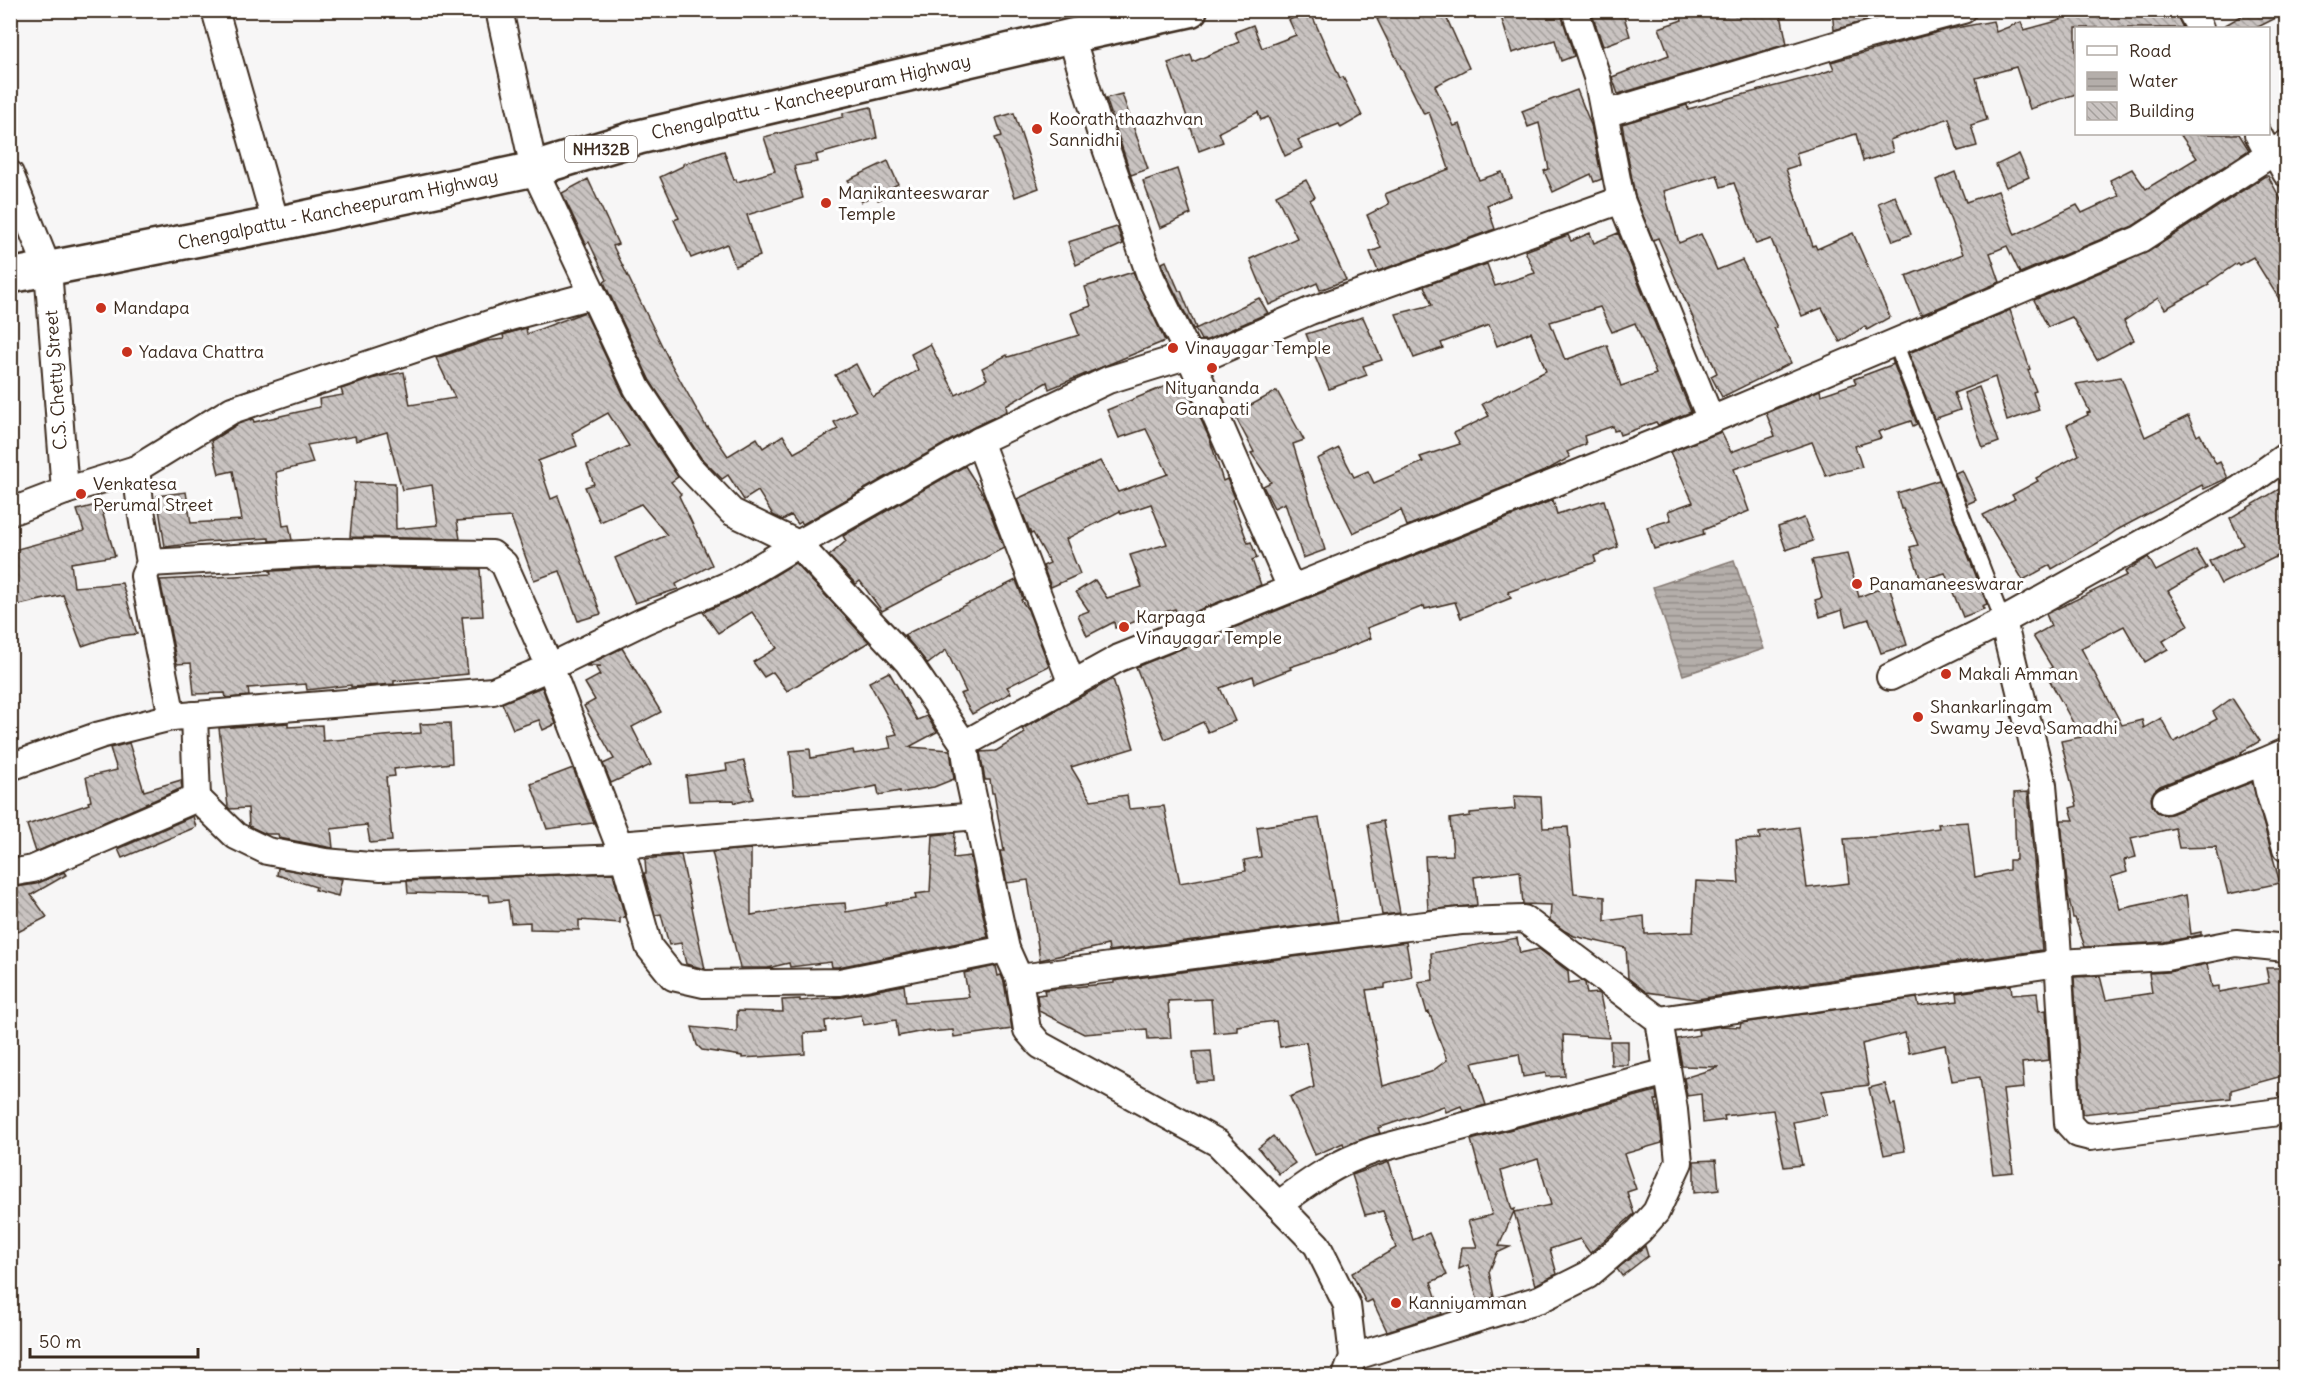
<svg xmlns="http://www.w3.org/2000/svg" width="2297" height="1387" viewBox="0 0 2297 1387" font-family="Delius,sans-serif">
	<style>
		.water { fill: url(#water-rules); stroke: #847972; stroke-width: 1.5 }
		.building { fill: url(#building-back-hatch); stroke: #3b2a1e; stroke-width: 1.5; fill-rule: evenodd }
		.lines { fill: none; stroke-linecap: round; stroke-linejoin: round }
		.service-casing { stroke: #3b2a1e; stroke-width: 18 }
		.minor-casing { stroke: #3b2a1e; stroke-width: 30 }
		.trunk-casing { stroke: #3b2a1e; stroke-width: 38 }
		.service { stroke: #fff; stroke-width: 14 }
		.minor { stroke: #fff; stroke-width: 26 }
		.trunk { stroke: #fff; stroke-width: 33 }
		.poi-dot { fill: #c8321e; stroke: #fff; stroke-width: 2 }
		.labels { text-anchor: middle; stroke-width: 6; stroke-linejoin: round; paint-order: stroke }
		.shield { fill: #fff; stroke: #766a62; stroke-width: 1.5 }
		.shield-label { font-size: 16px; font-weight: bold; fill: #3b2a1e }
		.street-label { font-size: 18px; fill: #3b2a1e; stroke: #fff }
		.poi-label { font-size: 18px; fill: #3b2a1e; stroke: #fff; text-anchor: start }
	</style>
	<defs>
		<pattern id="water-rules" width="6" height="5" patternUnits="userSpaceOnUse" patternTransform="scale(1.5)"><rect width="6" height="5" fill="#b4aeaa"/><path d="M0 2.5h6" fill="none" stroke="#948e8a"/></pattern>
		<pattern id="building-back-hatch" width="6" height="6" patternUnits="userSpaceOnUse" patternTransform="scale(1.5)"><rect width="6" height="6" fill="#c9c3c1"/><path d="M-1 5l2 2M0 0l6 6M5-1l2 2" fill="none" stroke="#a49f9c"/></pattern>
	</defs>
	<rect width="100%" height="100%" fill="#f7f6f6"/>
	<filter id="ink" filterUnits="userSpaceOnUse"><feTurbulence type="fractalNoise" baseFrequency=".0167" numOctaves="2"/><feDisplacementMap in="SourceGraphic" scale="12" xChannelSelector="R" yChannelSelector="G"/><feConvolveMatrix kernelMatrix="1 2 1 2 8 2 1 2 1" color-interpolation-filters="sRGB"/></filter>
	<g filter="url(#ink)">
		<path class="water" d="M1734 560 1764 649 1683 675 1653 587Z"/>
		<g class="building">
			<path d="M1395 10H1443L1469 68 1435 86 1454 126 1460 124 1479 180 1502 172 1510 196 1487 205 1495 229 1378 271 1370 252 1381 248 1367 215 1389 204 1385 194 1449 169 1429 112 1424 114 1377 19Z"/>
			<path d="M1499 10H1560L1574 56 1561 61 1555 40 1512 53Z"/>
			<path d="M1605 10H1622L1630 36 1603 46 1592 14Z"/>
			<path d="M1679 10H1780L1787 44 1618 94 1612 77 1669 55 1659 28 1682 20Z"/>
			<path d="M1832 10H1903L1834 30Z"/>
			<path d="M2057 10H2174L2183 28H2076V94L2030 109 2016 67 1976 78 1987 120 1971 125 1977 146 1958 151 1949 118 1890 140 1893 152 1863 161 1856 134 1796 153 1799 165 1786 169 1813 246 1815 245 1817 249 1853 233 1890 317 1867 330 1865 326 1840 342 1822 308 1802 316 1771 239 1756 244 1734 183 1721 187 1717 175 1664 191 1679 243 1701 234 1717 270 1742 260 1777 327 1774 328 1791 363 1722 397 1711 376 1717 373 1658 238 1653 240 1635 196 1622 124 1687 105 1688 109 1814 76 1834 69 1831 62 1945 30 1993 21 1996 32 2021 22 2024 30 2061 20Z"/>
			<path d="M2252 10H2286V13L2256 28H2220Z"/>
			<path d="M1310 11 1340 78 1343 77 1362 116 1341 128 1339 124 1298 140 1302 148 1285 156 1268 117 1261 120 1258 112 1219 132 1223 142 1199 151 1168 63 1191 55 1193 62 1239 42 1235 32 1253 25 1262 48 1296 35 1289 20Z"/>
			<path d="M1577 90 1591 125 1602 179 1594 182 1591 174 1553 192 1544 171 1549 169 1539 123 1528 127 1522 111Z"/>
			<path d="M1122 94 1148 169 1131 175 1106 98Z"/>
			<path d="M871 107 877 138 816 155 818 162 794 166 803 198 747 215 760 256 735 266 727 244 691 258 674 220 679 218 660 177 683 166V164L724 151 734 180 736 179 737 182 775 171 764 137 843 117V113Z"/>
			<path d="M1014 113 1039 188 1015 197 995 138 1002 136 996 118Z"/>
			<path d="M2180 134H2239L2249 150 2133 226 2020 273 2007 246 1990 253 2000 282 1921 315 1906 276 1963 254 1936 180 1955 172 1966 202 1998 191 2015 235 2077 205 2082 213 2119 196 2110 180 2132 169 2146 189 2197 158Z"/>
			<path d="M2019 154 2029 177 2006 187 1996 165Z"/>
			<path d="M888 161 898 184 892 187 895 193 878 200 875 194 861 202 848 180Z"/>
			<path d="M1177 169 1191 214 1160 228 1143 181Z"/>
			<path d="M2265 176H2268L2286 209V310L2253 257 2239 265 2237 263 2208 283 2209 285 2165 309 2158 298 2124 321 2134 340 2097 360 2072 317 2048 327 2034 300 2148 252Z"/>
			<path d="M588 179 618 244 613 246 670 362 707 428 708 427 728 456 757 438 763 448 783 435 794 453 838 429 834 422 856 411 835 375 856 364 873 397 918 370 911 354 930 344 956 395 987 379 982 368 1007 355 1008 357 1079 335 1071 313 1091 306 1085 287 1133 272 1165 341 1049 389 1047 382 1006 406 1007 411 972 428 803 524 801 522 798 524 791 515 783 520 773 515 758 491 744 500 728 475 722 479 701 458 650 381 604 282 607 280 589 242 586 244 562 193Z"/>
			<path d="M1306 180 1315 197 1310 200 1346 280 1320 290 1317 283 1269 305 1250 259 1297 238 1276 195Z"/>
			<path d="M1895 196 1911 234 1893 241 1878 203Z"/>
			<path d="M1117 227 1123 244 1076 265 1068 242Z"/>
			<path d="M1590 233 1594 243 1618 233 1691 412 1658 425 1656 422 1620 435 1618 430 1614 431 1613 426 1584 436 1586 444 1567 452 1570 457 1547 470 1407 526 1401 510 1353 533 1317 459 1339 448 1354 477 1368 471 1374 483 1423 462 1420 457 1460 444 1454 433 1489 416 1482 404 1546 371 1531 332 1497 346 1489 325 1441 343 1443 348 1414 358 1396 314 1432 305 1424 286 1487 264 1495 286 1535 273 1525 251 1568 235 1571 241ZM1600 307 1612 332 1635 323 1656 374 1621 386 1607 345 1565 360 1550 322Z"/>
			<path d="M1166 261 1179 291H1181L1196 328 1193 329 1165 272 1162 263Z"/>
			<path d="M1259 298 1268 313 1207 340H1201L1195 329Z"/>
			<path d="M2010 310 2030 369 2028 370 2036 391 2033 392 2039 410 2007 421 1995 377 1954 393 1960 410 1934 419 1909 353Z"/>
			<path d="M585 312 624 396 678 477 671 482 681 494 679 496 712 565 676 584 678 589 635 603 615 558 667 535 641 504 600 522 585 487 594 484 587 465 629 446 608 413 572 433 577 446 538 461 551 499 558 496 601 614 578 621 560 571 534 580 511 517 457 521 460 539 350 537 355 482 395 483 396 529 438 525 432 485 402 490 387 432 356 441 355 436 307 445 313 463 276 472 283 526 289 525 292 540 269 541V538L205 542 165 547 157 496 186 492 191 523 242 520 233 471 219 474 211 441 238 424 253 419 254 422 320 407 319 399 343 395 341 389 382 376 404 372 410 405 455 398 436 358 487 341 504 339 503 335 526 328 527 334Z"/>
			<path d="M1363 317 1382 360 1363 366 1367 375 1329 389 1306 334Z"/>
			<path d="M1892 360 1917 424 1913 426 1911 421 1878 432 1881 438 1855 446 1862 467 1842 472 1841 471 1826 476 1812 442 1734 469 1749 511 1703 530 1704 534 1654 549 1647 527 1671 520 1668 511 1693 502 1670 452 1721 432 1731 452 1775 436 1766 413 1820 390 1821 395 1856 383 1854 379 1894 364Z"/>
			<path d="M2121 377 2145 437 2188 416 2197 436 2200 434 2216 464 2220 462 2228 478 2204 489 2202 485 2117 530 2101 541 2052 569 2050 565 2023 580 1983 515 2015 499 2012 495 2038 481 2036 478 2079 455 2067 425 2088 415 2087 413 2090 412 2076 384Z"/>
			<path d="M1183 379 1210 440 1223 481 1227 479 1235 498 1232 500 1248 543 1251 542 1257 558 1252 560 1261 585 1179 618 1175 609 1115 628 1114 622 1087 636 1078 615 1089 611 1076 592 1095 580 1107 598 1142 587 1130 555 1167 544 1151 504 1121 514 1120 511 1066 539 1080 574 1051 587 1043 566 1050 563 1033 533 1031 534 1017 499 1100 461 1118 492 1168 474 1146 429 1119 438 1107 410Z"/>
			<path d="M1979 387 1999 442 1983 448 1964 393Z"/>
			<path d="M1277 391 1304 440 1293 444 1325 550 1303 558 1285 503 1274 508 1263 486 1271 482 1251 453 1254 452 1234 414Z"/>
			<path d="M965 466 983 494 1004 548 882 611 860 581 856 584 829 556 846 541 843 536Z"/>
			<path d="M1962 470 1976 500 1967 504 1955 473Z"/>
			<path d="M1939 480 1987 604 1982 606 1984 609 1963 617 1945 573 1921 580 1910 547 1918 545 1903 509H1901L1897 493Z"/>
			<path d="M2286 485V552L2221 584 2209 561 2243 545 2230 518Z"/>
			<path d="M1553 500 1557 514 1604 500 1618 547 1594 556 1596 562 1508 592 1511 598 1461 618 1455 602 1425 609 1424 606 1367 628 1371 638 1336 652 1290 667 1291 669 1255 683 1253 676 1220 688 1235 721 1208 732 1203 722 1165 739 1136 667Z"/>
			<path d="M100 504 115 556 71 563 74 587 122 583 137 634 109 637 82 646 63 595 10 607V551L84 531 77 510Z"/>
			<path d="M1804 518 1813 541 1786 550 1778 527Z"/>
			<path d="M2196 550 2207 568 2168 591 2189 625 2163 641 2168 649 2145 662 2124 626 2081 648 2122 725 2142 720 2144 728 2161 718 2174 742 2217 719 2213 712 2232 698 2260 741 2241 752 2242 754 2160 786 2154 791 2151 797 2152 805 2157 812 2164 815 2171 814 2252 782 2280 883 2228 894 2216 847 2179 848 2175 828 2131 838 2136 857 2124 860 2127 872 2111 877 2120 909 2186 895 2191 934 2201 932V935L2164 942 2085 947 2075 918H2073L2068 894 2061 820H2074L2070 808 2077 806 2061 741 2081 737 2045 672 2052 667 2033 636 2051 626 2046 614 2127 575 2125 572 2148 557 2156 571Z"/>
			<path d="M1847 554 1859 597 1889 585 1907 645 1881 653 1869 619 1846 626 1842 610 1820 617 1815 600 1822 598 1812 560Z"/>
			<path d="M795 563 869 642 787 691 773 672 764 677 753 662 777 648 752 612 718 633 703 612 741 596Z"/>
			<path d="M337 567 480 569 483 616 462 617 468 674 394 681V684L351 687V685L307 690 306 684 248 688 249 696 226 698 225 693 194 694 191 663 177 664 160 580 271 574 270 571H273Z"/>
			<path d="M1016 580 1023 599 1021 600 1028 610 1049 666 1007 687 1011 693 972 714 960 694 966 692 946 650 928 664 904 635Z"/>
			<path d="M622 648 661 712 632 727 651 765 611 783 603 764 614 759 584 706 595 700 585 683 600 675 596 668 601 666H586Z"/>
			<path d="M889 672 917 720 927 716 937 732 909 747 950 750 954 779 934 787 900 793V791L879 795 877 786 843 793V792L794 794 790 751 810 749 811 758 853 750 854 754 891 748 888 736 897 734 869 682Z"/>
			<path d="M1113 679 1134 748 1071 767 1091 800 1127 795 1129 809 1164 806 1180 883 1246 871 1244 860 1261 857 1257 827 1319 818 1338 921 1109 951 1108 945 1040 960 1028 880 1007 883 1000 851H1004L994 793H992L990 780H985L980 752 996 751 1025 733 1022 729Z"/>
			<path d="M542 687 556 724 543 730 539 720 513 729 502 703Z"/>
			<path d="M288 723V727L322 725 323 741 421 733 420 724 450 723 452 763 394 769 395 776 386 777 392 841 370 843 367 825 331 829 333 848 279 838 278 834H266L249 826 248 808 230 809 228 807 219 728Z"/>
			<path d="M129 743 144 791 181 780 182 788 36 852 27 825 89 804 88 802 91 801 86 777 117 770 110 748Z"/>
			<path d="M744 761 753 799 735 803 734 800 689 801 686 776 727 770 726 764Z"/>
			<path d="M573 768 594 823 547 829 531 784Z"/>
			<path d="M2028 792 2042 950 1697 999 1646 992 1628 978 1626 948 1574 936 1565 931 1550 920 1551 905 1523 904 1520 871 1474 877 1477 905 1428 910 1425 856 1453 855 1450 819 1470 816V813L1515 809 1514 796 1541 797 1543 828 1568 827 1574 894 1605 897V921L1644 916 1645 934 1693 932 1696 881 1739 883 1736 840 1760 839 1759 833 1799 827 1807 888 1849 883 1844 839 1886 836 1939 828 1938 824 1968 822 1975 877 2009 870V860H2016L2014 793Z"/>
			<path d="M193 816 196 827 122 858 118 849Z"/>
			<path d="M1383 821 1400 913 1382 915 1368 824Z"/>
			<path d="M955 833 953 858 970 856 988 937 838 967H832L831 962 790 967 789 963 768 968H740L712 852 751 849V915L812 905 845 903 846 912 887 905 886 903 916 899 915 894 930 892 933 835Z"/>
			<path d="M681 855 705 969 686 964 681 943 669 945 661 914 655 915 644 873H646L645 859Z"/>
			<path d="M278 868 342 879 338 896 315 890 316 887 277 875Z"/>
			<path d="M64 872 66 875 31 895 47 917 18 932 10 920V888L36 884Z"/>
			<path d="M613 873 625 917 620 918V923L579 920V930L530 929V922L511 923 508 900 490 902 489 895 408 893 407 881Z"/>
			<path d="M1517 938 1520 953 1539 949 1568 971 1569 983 1582 981 1585 983 1587 994 1597 993 1600 995 1609 1038 1563 1035 1565 1076 1546 1077V1073L1523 1077 1519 1054 1472 1063 1486 1105 1463 1111 1461 1106 1446 1112 1444 1106 1378 1128 1380 1133 1344 1146 1343 1143 1315 1155 1290 1097 1314 1087 1306 1042 1280 1047 1276 1021 1237 1026V1031L1214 1033 1211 999 1168 1001 1171 1038 1148 1039 1147 1029 1084 1034 1039 1011 1037 995 1045 994 1044 990 1114 983V981L1406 942 1412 977 1385 984V988L1366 990 1383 1086 1431 1072 1447 1060 1429 1012 1427 1013 1418 982 1433 980 1431 953Z"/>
			<path d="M2207 964 2212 987 2219 986V992L2269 983 2266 968H2286V1075L2231 1090V1098L2082 1114 2074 977 2100 976 2106 1000 2152 993 2149 973 2169 972Z"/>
			<path d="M996 966 998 976 1001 975 1004 982 1012 1029 954 1037 953 1030 929 1032V1030L898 1036 896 1020 864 1025 861 1015 825 1021 826 1032 804 1033 805 1054 742 1058V1056L702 1050 697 1045 692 1027 737 1032V1011L783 1012 782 1000 800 999V1001L843 997 904 985 906 1002 969 997 964 973Z"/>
			<path d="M2011 985 2012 995 2037 993 2039 1011 2046 1010 2049 1060 2022 1063 2024 1088 2003 1090 2013 1172 1993 1174 1980 1077 1952 1081 1945 1045 1909 1053 1905 1033 1862 1044 1869 1085 1822 1091 1827 1115 1793 1122 1802 1165 1784 1167 1773 1110 1724 1116 1725 1120 1703 1123 1701 1094 1687 1096 1684 1078 1719 1067 1682 1066 1677 1039 1699 1035 1698 1030 1722 1026 1740 1027 1741 1023 1917 998 1919 1006 1958 1001 1957 993Z"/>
			<path d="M1610 1041H1628V1065H1611Z"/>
			<path d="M1211 1051 1214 1081 1196 1082 1193 1052Z"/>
			<path d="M1885 1084 1891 1105 1895 1104 1905 1151 1884 1155 1869 1088Z"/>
			<path d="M1656 1091 1657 1100H1655L1659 1115 1662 1143 1624 1154 1636 1189 1627 1192 1634 1214 1590 1253 1580 1239 1550 1249 1557 1274 1535 1285 1514 1212 1551 1205 1538 1159 1501 1171 1512 1210 1515 1209 1499 1246 1510 1247 1497 1253 1489 1272 1494 1297 1478 1302 1468 1265 1459 1269 1462 1247H1477L1468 1221 1492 1215 1471 1140Z"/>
			<path d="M1273 1136 1295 1163 1279 1174 1258 1148Z"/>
			<path d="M1716 1160 1719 1190 1694 1193V1161Z"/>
			<path d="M1389 1162 1413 1240 1429 1233 1447 1275 1431 1282 1442 1314 1387 1331 1372 1300 1366 1303 1352 1273 1396 1248 1383 1211 1365 1215 1352 1175Z"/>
			<path d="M1645 1246 1648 1256 1622 1276 1617 1269Z"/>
		</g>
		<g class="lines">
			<defs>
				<path id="service" d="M1895 342 2003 621"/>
				<g id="minor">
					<path d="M215 10 276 224"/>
					<path d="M499 10 534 169 637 388 689 467 732 512 798 544 908 662 964 744 970 783 1006 949 1019 978 1027 1030 1040 1045 1218 1143 1317 1245 1347 1305 1353 1357 1346 1376"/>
					<path d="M1575 10 1597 77 1621 200 1711 420"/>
					<path d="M2190 10 2200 28"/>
					<path d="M1071 36 1099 128 1151 278 1189 355 1291 588"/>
					<path d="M1604 114 1865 36 1963 10"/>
					<path d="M2258 134 2269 155"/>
					<path d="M2274 151 2286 173"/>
					<path d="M10 174 48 269 65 491"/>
					<path d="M979 441 1072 684"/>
					<path d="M136 469 141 510 150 563 144 576 172 717 493 691 550 667 644 621 733 583 798 544 979 441 1108 380 1189 355H1210L1310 311 1621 200"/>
					<path d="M10 512 65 491 136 469 232 410 510 317 592 295"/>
					<path d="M150 563 337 552 492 554 504 564 550 667 624 858 649 947 673 977 704 984 840 982 1006 949"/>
					<path d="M2003 621 2043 785 2057 941 2068 1123 2078 1134 2090 1137 2286 1111"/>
					<path d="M1890 677 2003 621 2240 489 2286 456"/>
					<path d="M964 744 1119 658 1711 420 2140 239 2286 144"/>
					<path d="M2286 752 2263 762 2269 791 2286 848"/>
					<path d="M10 767 100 735 172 717"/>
					<path d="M197 798 236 836 267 851 325 862 381 867 624 858"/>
					<path d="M2166 800 2263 762"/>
					<path d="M618 845 978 816"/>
					<path d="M10 873 33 869 197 798 194 715"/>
					<path d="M1019 978 1399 928 1461 921 1524 919 1659 1020 1674 1110 1679 1162 1656 1212 1639 1231 1588 1275 1540 1299 1353 1357"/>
					<path d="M1659 1020 2059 963 2166 957 2236 943 2286 948"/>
					<path d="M1278 1205C1312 1180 1333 1164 1374 1150L1667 1072"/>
				</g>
				<path id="trunk" d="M10 276 276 224 534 169 639 137 1071 36 1190 10"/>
			</defs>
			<use href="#service" class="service-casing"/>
			<use href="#minor" class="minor-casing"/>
			<use href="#trunk" class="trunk-casing"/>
			<use href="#service" class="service"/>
			<use href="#minor" class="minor"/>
			<use href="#trunk" class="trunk"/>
		</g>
	</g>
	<g class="poi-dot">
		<circle cx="1037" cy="129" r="6"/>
		<circle cx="826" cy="203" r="6"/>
		<circle cx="101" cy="308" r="6"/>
		<circle cx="1173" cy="348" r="6"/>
		<circle cx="127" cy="352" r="6"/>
		<circle cx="1212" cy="368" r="6"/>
		<circle cx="81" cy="494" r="6"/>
		<circle cx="1857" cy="584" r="6"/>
		<circle cx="1124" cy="627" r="6"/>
		<circle cx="1946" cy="674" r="6"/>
		<circle cx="1918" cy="717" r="6"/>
		<circle cx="1396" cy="1303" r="6"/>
	</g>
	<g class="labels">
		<rect class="shield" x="565" y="136" width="72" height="26" rx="4.5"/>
		<g class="shield-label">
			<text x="601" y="155">NH132B</text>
		</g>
		<g class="street-label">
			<text transform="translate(811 97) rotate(-13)" y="6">Chengalpattu - Kancheepuram Highway</text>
			<text transform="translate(338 210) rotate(-12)" y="6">Chengalpattu - Kancheepuram Highway</text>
			<text transform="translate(56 380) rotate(-94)" y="6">C.S. Chetty Street</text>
		</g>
		<g class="poi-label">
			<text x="1049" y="125">Koorath thaazhvan<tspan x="1049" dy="21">Sannidhi</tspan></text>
			<text x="838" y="199">Manikanteeswarar<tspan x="838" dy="21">Temple</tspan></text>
			<text x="113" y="314">Mandapa</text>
			<text x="1185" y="354">Vinayagar Temple</text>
			<text x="139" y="358">Yadava Chattra</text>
			<text x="1212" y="394" text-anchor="middle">Nityananda<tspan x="1212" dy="21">Ganapati</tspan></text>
			<text x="93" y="490">Venkatesa<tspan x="93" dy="21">Perumal Street</tspan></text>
			<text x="1869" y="590">Panamaneeswarar</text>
			<text x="1136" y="623">Karpaga<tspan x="1136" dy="21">Vinayagar Temple</tspan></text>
			<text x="1958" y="680">Makali Amman</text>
			<text x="1930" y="713">Shankarlingam<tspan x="1930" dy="21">Swamy Jeeva Samadhi</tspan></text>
			<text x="1408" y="1309">Kanniyamman</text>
		</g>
	</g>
	<rect width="2297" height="1387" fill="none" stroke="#fff" stroke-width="36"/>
	<rect x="18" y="18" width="2261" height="1351" fill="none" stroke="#3b2a1e" stroke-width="2" filter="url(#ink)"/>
	<rect x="2075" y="27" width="195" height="108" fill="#ffffff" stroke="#b1aaa5" stroke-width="1.5"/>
	<rect x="2087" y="46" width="30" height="9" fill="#ffffff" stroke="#b1aaa5" stroke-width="1.5"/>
	<text x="2129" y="57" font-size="18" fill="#3b2a1e">Road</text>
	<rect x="2087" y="72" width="30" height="18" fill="url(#water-rules)" stroke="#b1aaa5" stroke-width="1.5"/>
	<text x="2129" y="87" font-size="18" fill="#3b2a1e">Water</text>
	<rect x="2087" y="102" width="30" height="18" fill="url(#building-back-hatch)" stroke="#b1aaa5" stroke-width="1.5"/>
	<text x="2129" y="117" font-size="18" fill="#3b2a1e">Building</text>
	<path d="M30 1348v9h168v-9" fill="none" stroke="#3b2a1e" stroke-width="3"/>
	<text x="39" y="1348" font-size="18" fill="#3b2a1e" stroke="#ffffff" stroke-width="4.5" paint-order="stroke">50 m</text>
</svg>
